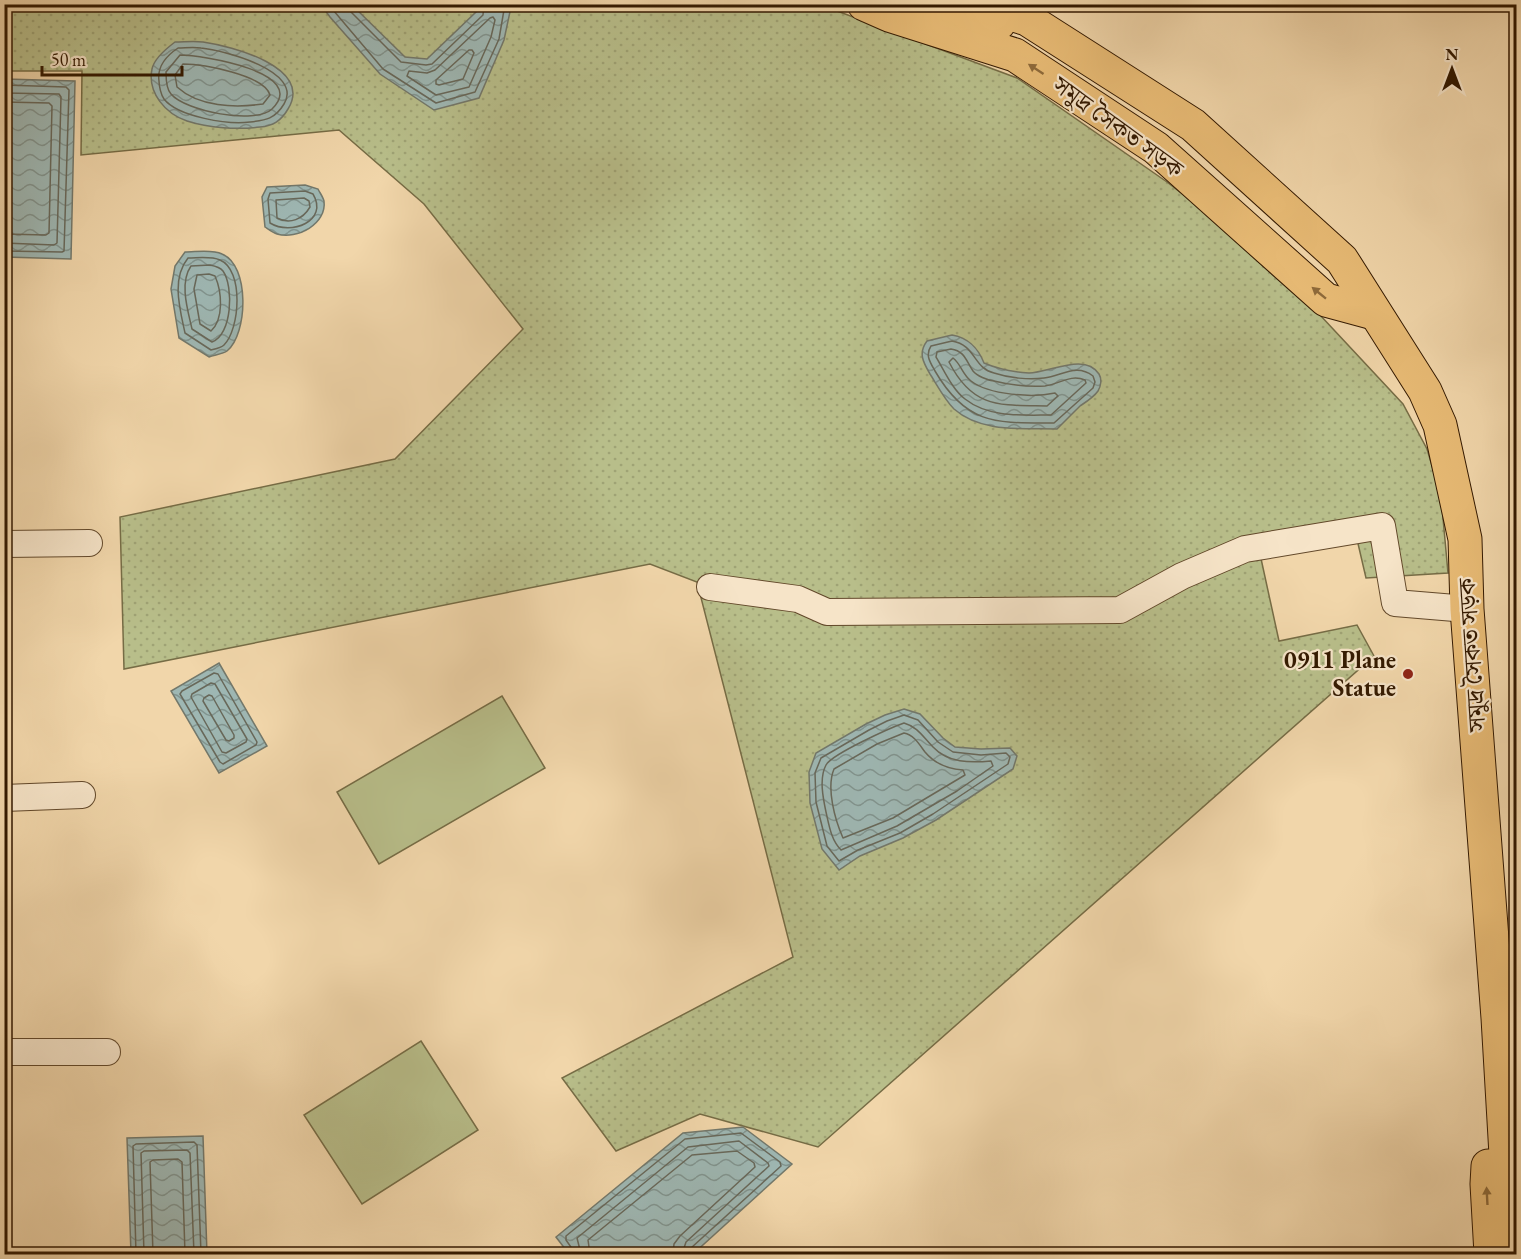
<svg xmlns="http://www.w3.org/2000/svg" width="1521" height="1259" viewBox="0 0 1521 1259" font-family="'EB Garamond','Noto Serif Bengali',serif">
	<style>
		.grass { fill: url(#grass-dots); stroke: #766c45; stroke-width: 1.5 }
		.green { fill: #b8be8a; stroke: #766c45; stroke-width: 1.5 }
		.water { fill: url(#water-waves); stroke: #73786b; stroke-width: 1.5 }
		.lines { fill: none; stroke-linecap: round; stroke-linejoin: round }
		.shore { stroke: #68685a; stroke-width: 1.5 }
		.minor-casing { stroke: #62482a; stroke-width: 28 }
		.major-casing { stroke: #331900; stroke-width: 35 }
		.minor { stroke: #f6e4c8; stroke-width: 26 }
		.major { stroke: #e8bb75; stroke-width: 33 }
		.oneway { fill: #8e6a3a }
		.poi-dot { fill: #8f2418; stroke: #f6e4c8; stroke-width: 2 }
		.labels { text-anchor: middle; stroke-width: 4.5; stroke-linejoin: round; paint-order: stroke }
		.street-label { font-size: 24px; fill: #331900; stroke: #f6e4c8 }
		.poi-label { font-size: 24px; font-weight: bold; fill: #331900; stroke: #f6e4c8; text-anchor: end }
	</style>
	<defs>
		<pattern id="grass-dots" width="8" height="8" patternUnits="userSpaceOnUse" patternTransform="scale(1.5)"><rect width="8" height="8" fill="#b8be8a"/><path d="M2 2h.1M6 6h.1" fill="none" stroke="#9fa375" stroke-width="1.8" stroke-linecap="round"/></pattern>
		<pattern id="water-waves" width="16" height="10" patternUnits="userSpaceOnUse" patternTransform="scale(1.5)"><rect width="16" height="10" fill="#9eb7b3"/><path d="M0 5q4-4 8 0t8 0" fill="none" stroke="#81948f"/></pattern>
	</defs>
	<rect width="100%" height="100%" fill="#f1d6aa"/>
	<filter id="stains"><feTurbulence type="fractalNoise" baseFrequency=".00333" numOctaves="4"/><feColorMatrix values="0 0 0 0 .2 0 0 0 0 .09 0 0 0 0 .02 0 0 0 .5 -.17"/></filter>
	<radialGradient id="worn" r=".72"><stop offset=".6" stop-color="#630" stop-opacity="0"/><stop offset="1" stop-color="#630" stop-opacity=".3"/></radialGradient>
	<path class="grass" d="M4 5H821L1017 78 1167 182 1262 256 1320 315 1403 404 1427 449 1441 496 1448 573 1366 578 1356 535 1260 554 1279 641 1357 625 1374 656 818 1147 700 1114 616 1151 562 1078 793 957 697 582 650 564 124 669 120 517 395 459 523 329 424 204 339 130 81 155 82 71H5Z"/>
	<g class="green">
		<path d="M502 696 545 768 379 864 337 792Z"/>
		<path d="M421 1041 478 1130 362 1204 304 1115Z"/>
	</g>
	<g class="water">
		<path d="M321 5H352L405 57 427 59 478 10 479 5H511V7L504 40 479 98 434 110 380 74 330 17Z"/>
		<path d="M175 42C184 42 194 41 203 42 231 46 314 67 288 109 281 121 273 126 260 127 237 130 209 128 187 121 166 114 147 93 152 69 154 59 167 48 175 42Z"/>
		<path d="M5 79 75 81 71 259 5 257Z"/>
		<path d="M305 185 318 189C320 193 323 197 324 201 327 224 297 240 277 234 273 233 268 229 265 227L262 197 267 187Z"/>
		<path d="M185 252C196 252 212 249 222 254 250 265 248 334 227 351 223 354 214 355 209 357L179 338 171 289 175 266Z"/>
		<path d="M952 335C969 338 978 348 984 363 998 369 1014 372 1029 373 1049 373 1085 352 1099 374 1102 379 1101 386 1098 391 1094 397 1086 402 1080 406 1072 414 1065 421 1057 429 1023 428 981 433 954 409 945 400 937 385 930 374 923 362 918 353 927 341Z"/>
		<path d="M219 663 267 746 219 773 171 691Z"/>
		<path d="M904 709 920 714 943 738 955 747 981 749 1010 748 1017 756 1013 769 936 820 903 838 860 856 839 870 822 849 810 803 809 772 816 753 866 724 885 715Z"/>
		<path d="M743 1127 792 1164 693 1254H569L556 1237 683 1133Z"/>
		<path d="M203 1136 207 1254H131L127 1138Z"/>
	</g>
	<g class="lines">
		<g class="shore">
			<path d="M328 4 383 69 436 103 475 92 499 39 505 4"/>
			<path d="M348 4 350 11 401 62 426 65 432 64 483 15 484 4"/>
			<path d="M493 17 495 20 491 37 469 87 436 95 407 76 409 71 427 73 435 70 490 18Z"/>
			<path d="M178 48C185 48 193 47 201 48 223 50 304 71 284 104 275 119 266 120 250 122 229 125 178 117 164 99 161 95 159 86 159 81 157 67 166 56 178 48Z"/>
			<path d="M469 50H472L474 53 463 79 439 85 436 84V80Z"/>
			<path d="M180 55C201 55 310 72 272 109 255 125 185 111 171 94 166 89 166 79 166 72Z"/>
			<path d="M183 64C203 64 264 75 270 95L263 104C235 108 199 107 177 87L175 75Z"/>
			<path d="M4 85 66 87 69 90 64 251 62 252 4 251"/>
			<path d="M4 93 59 94 61 97 57 243 54 245 4 243"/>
			<path d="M4 102 49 103 52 106 49 233 46 235 4 234"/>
			<path d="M305 191 313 194C329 221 291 236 270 223L268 199 270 193Z"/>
			<path d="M304 198 309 201 310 207C303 219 290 225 277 218L276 200Z"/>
			<path d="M188 258C198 258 211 256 220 260 244 270 240 329 224 345 221 348 215 349 211 350L185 333C180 309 171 279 188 258Z"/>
			<path d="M210 265C215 266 220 267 223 271 234 287 232 335 212 342L192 329C188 311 179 283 191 266Z"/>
			<path d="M209 274 215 276C222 292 224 319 211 331L200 324 194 289 197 275Z"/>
			<path d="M952 341C976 345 973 368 994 373 1009 378 1029 380 1044 378 1062 376 1076 363 1093 376L1095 382 1093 388 1054 423C997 423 967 426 935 371 930 362 925 355 931 346Z"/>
			<path d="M951 349C965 351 966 361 973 371 977 376 987 380 994 381 1010 385 1028 387 1045 386 1060 384 1070 374 1085 380L1086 383 1051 415C1023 415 989 418 965 399 952 389 944 370 936 357L937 352Z"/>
			<path d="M953 358C961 364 962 374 971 381 989 395 1033 398 1055 393L1058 396 1047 406C1000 405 973 409 949 362Z"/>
			<path d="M214 673 218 674 257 742 256 745 223 764 220 762 180 694 182 691Z"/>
			<path d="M211 683 215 684 247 739 246 742 226 753 222 752 191 697 192 694Z"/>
			<path d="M209 695 212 696 234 735V738L229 741 226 740 203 701 204 698Z"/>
			<path d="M904 715 918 720 938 742 953 752 981 755 1006 753 1010 757 1008 764 933 814 900 833 858 850 839 861 827 846 816 802 815 773 821 758 869 730 887 721Z"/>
			<path d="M904 723C918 727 923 737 933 747 948 763 970 763 991 761L993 766 957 791 897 826 841 850C831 840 829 825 826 812 823 798 819 778 826 765 832 754 890 728 904 723Z"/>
			<path d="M904 733C914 735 919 744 925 752 935 764 948 769 963 770L965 775 893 818 843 838C835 820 826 788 834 769L877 744Z"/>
			<path d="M136 1254 133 1146 136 1144 194 1142 197 1145 201 1254"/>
			<path d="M144 1254 141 1153 144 1151 187 1150 190 1153 194 1254"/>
			<path d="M153 1254 150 1162 153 1160 178 1159 182 1162 185 1254"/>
			<path d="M573 1254V1250L566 1240V1236L685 1139 741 1133 780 1162 781 1166 691 1248 689 1254"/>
			<path d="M581 1254 577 1238 688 1147 739 1141 768 1163 769 1166 686 1242 682 1254"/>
			<path d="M590 1254 588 1240 692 1155 737 1151 754 1163 755 1167 680 1236 674 1244 673 1254"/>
		</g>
		<defs>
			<g id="minor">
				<path d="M4 544 89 543"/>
				<path d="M710 587 798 599 827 612 1120 610 1182 576 1245 549 1382 526 1395 603 1467 609"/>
				<path d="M4 798 82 795"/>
				<path d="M4 1052H107"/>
			</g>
			<g id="major">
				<path d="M864 4 889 15 1015 55 1156 148 1326 300 1374 313"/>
				<path d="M944 4 999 23"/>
				<path d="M978 4 1027 19 1193 125 1342 260 1425 391 1440 425 1465 539 1467 609 1498 1018 1508 1189 1516 1245"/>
				<path d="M1488 1166 1487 1184 1491 1254"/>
			</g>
		</defs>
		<use href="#minor" class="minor-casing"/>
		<use href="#major" class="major-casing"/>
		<use href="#minor" class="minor"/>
		<use href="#major" class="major"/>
	</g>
	<defs><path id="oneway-solid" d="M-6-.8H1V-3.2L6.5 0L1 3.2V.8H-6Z" transform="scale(1.5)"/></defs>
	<g class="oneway">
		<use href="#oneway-solid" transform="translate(1036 69) rotate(-147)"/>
		<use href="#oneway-solid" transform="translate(1319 293) rotate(-141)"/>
		<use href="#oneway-solid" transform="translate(1487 1196) rotate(-93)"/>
	</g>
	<circle class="poi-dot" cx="1408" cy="674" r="6"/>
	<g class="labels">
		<g class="street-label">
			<text transform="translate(1118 127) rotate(36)" y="8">সমুদ্র সৈকত সড়ক</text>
			<text transform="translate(1472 655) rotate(-94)" y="8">সমুদ্র সৈকত সড়ক</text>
		</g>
		<g class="poi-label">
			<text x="1396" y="668">0911 Plane<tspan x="1396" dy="28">Statue</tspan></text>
		</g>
	</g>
	<rect width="1521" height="1259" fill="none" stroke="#f1d6aa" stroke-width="24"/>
	<rect x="6" y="6" width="1509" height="1247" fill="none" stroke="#331900" stroke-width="3"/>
	<rect x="12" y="12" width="1497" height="1235" fill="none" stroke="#331900" stroke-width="1.5"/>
	<g transform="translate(1452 69)" stroke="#f6e4c8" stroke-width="4.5" paint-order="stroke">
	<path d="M0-4.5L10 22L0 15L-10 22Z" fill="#331900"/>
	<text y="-9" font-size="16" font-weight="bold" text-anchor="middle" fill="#331900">N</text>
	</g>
	<path d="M42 66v9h140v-9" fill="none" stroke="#331900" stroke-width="3"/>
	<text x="51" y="66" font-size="18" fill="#331900" stroke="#f6e4c8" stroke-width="4.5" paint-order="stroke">50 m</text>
	<rect width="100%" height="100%" filter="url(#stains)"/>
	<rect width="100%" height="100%" fill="url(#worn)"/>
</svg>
